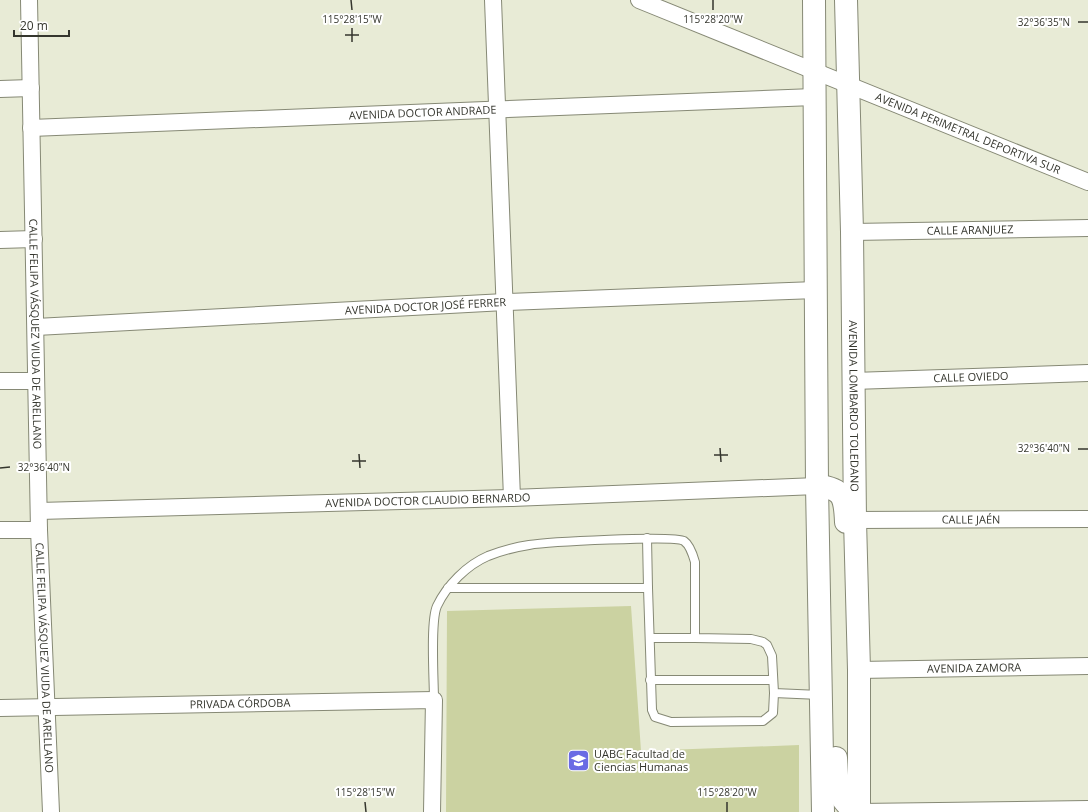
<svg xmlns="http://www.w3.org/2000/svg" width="1088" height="812" viewBox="0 0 1088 812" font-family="'Open Sans',sans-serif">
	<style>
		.green { fill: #cbd2a1 }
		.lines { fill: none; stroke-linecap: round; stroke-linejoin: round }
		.lane-casing { stroke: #868975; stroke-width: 10 }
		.street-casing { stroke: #868975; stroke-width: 18 }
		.secondary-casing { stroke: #868975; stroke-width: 24 }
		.lane { stroke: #fff; stroke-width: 8 }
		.street { stroke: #fff; stroke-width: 16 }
		.secondary { stroke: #fff; stroke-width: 22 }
		.ticks { fill: none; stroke: #35362e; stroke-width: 1.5 }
		.labels { text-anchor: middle; stroke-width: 4; stroke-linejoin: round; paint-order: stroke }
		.street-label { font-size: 11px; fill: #35362e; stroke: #fff }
		.poi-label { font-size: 11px; fill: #35362e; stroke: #fff; text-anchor: start }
		.ticks-label { font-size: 10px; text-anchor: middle; fill: #35362e; stroke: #fff; stroke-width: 4; stroke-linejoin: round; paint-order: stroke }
	</style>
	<rect width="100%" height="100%" fill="#e8ebd6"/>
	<path class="green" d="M631 606 641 751 799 745V812H446L447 611Z"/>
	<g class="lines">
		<defs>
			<g id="lane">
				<path d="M647 538 648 588"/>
				<path d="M448 588H648L652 710 655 717 671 722 763 721 773 713 774 693"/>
				<path d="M650 638H695"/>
				<path d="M650 680H773"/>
				<path d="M434 700C434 681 430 621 437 606 447 585 467 565 488 556 501 551 516 547 529 545 546 542 675 535 684 541 690 545 693 555 695 562V638L751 639 763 642 767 645 772 656 774 693 820 695"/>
			</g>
			<g id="street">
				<path id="s1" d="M29 0 39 530 51 812"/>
				<path d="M493 0 512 498"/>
				<path id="s2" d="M639 0 1088 182"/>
				<path d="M0 89 31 88"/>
				<path id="s3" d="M31 128 814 97"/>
				<path id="s4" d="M852 232 1088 228"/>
				<path d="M0 240 34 239"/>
				<path id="s5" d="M36 327 505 302 816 290"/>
				<path d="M0 381H36"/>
				<path id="s6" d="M853 381 1088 373"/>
				<path id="s7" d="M39 511 512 498 817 486"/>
				<path id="s8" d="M855 520 1088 519"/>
				<path d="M0 530H39"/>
				<path id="s9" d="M859 670 1088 666"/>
				<path id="s10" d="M0 708 434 700 432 812"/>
				<path d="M859 812 1088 809"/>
			</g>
			<g id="secondary">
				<path d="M814 0 817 486 823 812"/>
				<path id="s11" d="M846 0 852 232 855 520 859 670V812"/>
				<path d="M817 486C843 488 845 497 846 522"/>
				<path d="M836 758C838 782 834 801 859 812"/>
			</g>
		</defs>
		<use href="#lane" class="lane-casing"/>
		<use href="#street" class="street-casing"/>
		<use href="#secondary" class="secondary-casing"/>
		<use href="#lane" class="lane"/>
		<use href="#street" class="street"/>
		<use href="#secondary" class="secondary"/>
	</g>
	<path class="ticks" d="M351 0 352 10M713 0V10M1078 22H1088M352 28V42M345 35H359M720 448 721 462M1078 449H1088M359 454 360 468M714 455H728M352 461H366M0 468 10 467M365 802 366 812M727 802V812"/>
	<defs>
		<symbol id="school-square" viewBox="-11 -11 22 22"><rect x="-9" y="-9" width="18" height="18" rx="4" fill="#6a6be4" stroke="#fff"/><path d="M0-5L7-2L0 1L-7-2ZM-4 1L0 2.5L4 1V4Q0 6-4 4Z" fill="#fff"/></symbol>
	</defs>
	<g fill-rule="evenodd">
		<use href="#school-square" x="566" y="748" width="25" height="25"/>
	</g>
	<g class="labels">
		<g class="street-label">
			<text dy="4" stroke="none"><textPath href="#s3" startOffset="392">AVENIDA DOCTOR ANDRADE</textPath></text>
			<text dy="4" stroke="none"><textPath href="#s2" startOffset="355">AVENIDA PERIMETRAL DEPORTIVA SUR</textPath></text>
			<text dy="4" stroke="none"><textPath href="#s4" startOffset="118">CALLE ARANJUEZ</textPath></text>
			<text dy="4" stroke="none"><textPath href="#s5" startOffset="390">AVENIDA DOCTOR JOSÉ FERRER</textPath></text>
			<text dy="4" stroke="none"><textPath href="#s1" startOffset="334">CALLE FELIPA VÁSQUEZ VIUDA DE ARELLANO</textPath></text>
			<text dy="4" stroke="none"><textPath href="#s6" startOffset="118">CALLE OVIEDO</textPath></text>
			<text dy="4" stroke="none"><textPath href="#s11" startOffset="406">AVENIDA LOMBARDO TOLEDANO</textPath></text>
			<text dy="4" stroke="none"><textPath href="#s7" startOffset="389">AVENIDA DOCTOR CLAUDIO BERNARDO</textPath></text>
			<text dy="4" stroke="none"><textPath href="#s8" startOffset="116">CALLE JAÉN</textPath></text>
			<text dy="4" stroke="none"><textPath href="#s1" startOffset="658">CALLE FELIPA VÁSQUEZ VIUDA DE ARELLANO</textPath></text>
			<text dy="4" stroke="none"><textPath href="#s9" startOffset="115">AVENIDA ZAMORA</textPath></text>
			<text dy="4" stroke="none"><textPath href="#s10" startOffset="240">PRIVADA CÓRDOBA</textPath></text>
		</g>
		<g class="poi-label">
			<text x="594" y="758">UABC Facultad de<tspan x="594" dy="13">Ciencias Humanas</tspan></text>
		</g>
	</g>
	<g class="ticks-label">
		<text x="352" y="23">115°28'15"W</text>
		<text x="713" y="23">115°28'20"W</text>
		<text x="1044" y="26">32°36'35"N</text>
		<text x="1044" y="452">32°36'40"N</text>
		<text x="44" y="471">32°36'40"N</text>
		<text x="365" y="796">115°28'15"W</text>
		<text x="727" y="796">115°28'20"W</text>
	</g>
	<path d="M14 30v6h55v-6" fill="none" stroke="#35362e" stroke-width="2"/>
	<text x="20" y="30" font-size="12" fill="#35362e" stroke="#ffffff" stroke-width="3" paint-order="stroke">20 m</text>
</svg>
